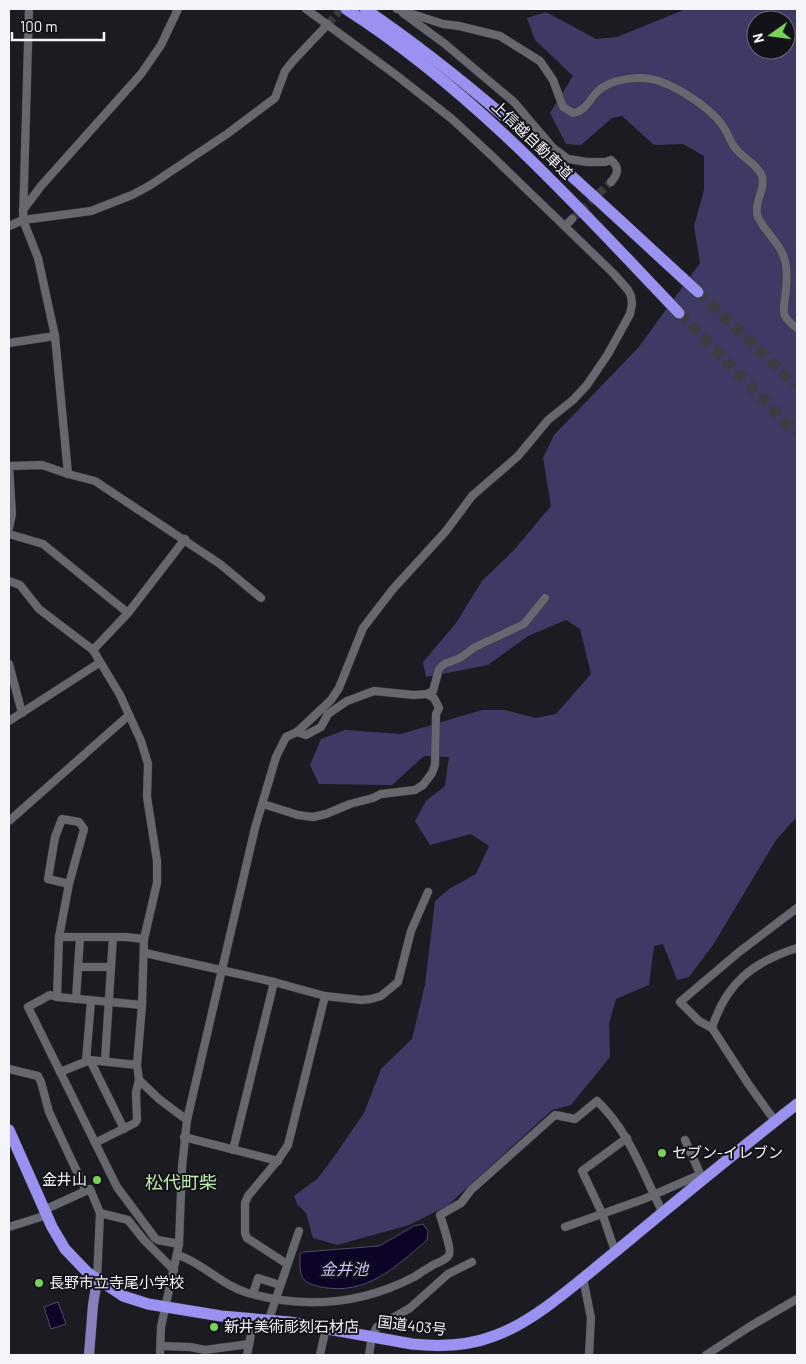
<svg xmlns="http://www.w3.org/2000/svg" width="806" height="1364" viewBox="0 0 806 1364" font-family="Barlow,'Noto Sans JP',sans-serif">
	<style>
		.forest { fill: #3e3a65; fill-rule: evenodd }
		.water { fill: #0c0327; stroke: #524b66 }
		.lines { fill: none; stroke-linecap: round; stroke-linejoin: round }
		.minor-tunnel { stroke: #3c3c42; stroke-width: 8; stroke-dasharray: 8 4; stroke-linecap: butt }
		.highway-tunnel { stroke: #3c3c42; stroke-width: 11; stroke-dasharray: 11 5.5; stroke-linecap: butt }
		.minor-casing { stroke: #36363b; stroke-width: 9 }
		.major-casing { stroke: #36363b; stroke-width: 11 }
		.highway-casing { stroke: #36363b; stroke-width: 12 }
		.minor { stroke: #676770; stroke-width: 8 }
		.major { stroke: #8680bd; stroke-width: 10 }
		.highway { stroke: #9b91f0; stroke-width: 11 }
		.poi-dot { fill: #7bd155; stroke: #131219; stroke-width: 2 }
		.labels { text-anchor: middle; stroke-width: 4; stroke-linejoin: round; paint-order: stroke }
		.street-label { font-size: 15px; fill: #f4f4f9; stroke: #131219 }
		.poi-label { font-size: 15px; fill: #f4f4f9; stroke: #131219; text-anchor: start }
		.water-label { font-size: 16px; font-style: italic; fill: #c5c1fc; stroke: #131219 }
		.quarter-label { font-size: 18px; fill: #beeeac; stroke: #131219 }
	</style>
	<rect width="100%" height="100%" fill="#1c1b22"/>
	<path class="forest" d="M686 9H797V817L776 840 713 945 689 977 677 980 663 944 654 946 649 985 616 999 609 1024 610 1057 571 1105 552 1110 447 1206 409 1225 337 1245 313 1238 306 1213 297 1204 294 1196 317 1179 331 1161 364 1113 381 1069 412 1039 425 985 435 901 449 889 476 874 489 846 471 834 430 845 415 821 426 801 445 786 449 757 424 756 392 785 319 784 310 765 321 739 345 730 401 734 482 710H505L536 718 556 714 591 674 580 629 566 620 528 636 488 665 426 677 423 662 456 623 482 581 514 550 551 506 543 458 554 435 638 348 700 263 694 226 704 190V156L683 144 654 145 622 116 612 118 581 145 566 144 550 113 573 76 535 40 527 18 546 12 596 39 617 37ZM756 20H786V50H756Z"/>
	<g class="water">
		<path d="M423 1224 428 1231 427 1240C396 1267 366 1296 321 1287 298 1282 300 1275 300 1254L303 1252 379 1246 414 1226Z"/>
		<path d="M58 1302 66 1324 51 1329 44 1307Z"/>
	</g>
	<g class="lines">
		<g class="minor-tunnel">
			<path d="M328 24 341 9"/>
			<path d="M572 219 611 182"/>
		</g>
		<g class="highway-tunnel">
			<path d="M698 292 797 386"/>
			<path d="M679 313 797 434"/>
		</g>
		<defs>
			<g id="minor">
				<path d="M29 9 23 220 38 258 55 336 68 474"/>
				<path d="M397 9 443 24 459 26 500 36 540 61 553 80 563 107 573 113C586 111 589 100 597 92 609 80 627 78 643 78 668 79 709 106 723 126 728 133 730 142 736 149 744 159 757 164 762 176 766 190 753 202 758 217 764 231 778 241 783 255 787 264 787 279 786 289 785 309 777 314 797 328"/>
				<path d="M403 13 445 44 514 102 553 148 568 159 587 162H605L611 160C620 168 618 174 611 182"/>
				<path d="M23 210 41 186 141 74 161 45 178 9"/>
				<path d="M9 226 23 220 91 211 132 195 149 186 227 134 275 98 285 71 293 61 328 24"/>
				<path d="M565 226 572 219"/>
				<path d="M9 343 55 336"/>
				<path d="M9 466 42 465 68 474 95 481 220 564 261 598"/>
				<path d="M9 466 12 514 9 528"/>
				<path d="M9 534 43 544 128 613"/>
				<path d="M9 581 20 585 39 609 93 650 120 695 141 741 148 764 147 797 157 861V883L144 939 142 1005 137 1065 139 1080 136 1092 137 1120 135 1123 95 1143"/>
				<path d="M93 650 128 613 185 539"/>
				<path d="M9 664 22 713"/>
				<path d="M9 721 99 663"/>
				<path d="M297 732 306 735 321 727 328 714 347 701 374 691 414 695 427 694 433 691 439 669 444 664 460 658 475 647 524 624 545 598"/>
				<path d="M263 804 298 815 313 817 326 814 350 804 373 798 381 794 415 790 423 785 432 773 435 765 436 714 439 708 434 698 427 694"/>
				<path d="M9 821 129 715"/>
				<path d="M69 884 48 879 55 837 62 819 79 822 84 829 69 884 59 937H126L144 939"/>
				<path d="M145 953 274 982 325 996 361 1000 371 999 381 996 398 982 411 931 428 892"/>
				<path d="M78 967H111"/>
				<path d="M57 997 59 937"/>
				<path d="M76 999 80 937"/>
				<path d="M142 1005 57 997 50 995 28 1007 117 1187 155 1238 158 1240 179 1244"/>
				<path d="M712 1028C726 983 753 962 797 948"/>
				<path d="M90 1060 124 1129"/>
				<path d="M105 1060 113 937"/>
				<path d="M86 1061 91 1001"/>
				<path d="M9 1069 38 1076 41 1082 49 1112 86 1191"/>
				<path d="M60 1072 90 1060 137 1065"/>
				<path d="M139 1080 159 1099 187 1120"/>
				<path d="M775 1121 749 1085 712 1028 699 1021 680 1002 739 952 797 908"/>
				<path d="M184 1137 278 1161"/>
				<path d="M685 1140 702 1178"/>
				<path d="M233 1150 274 982"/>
				<path d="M44 1210 90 1189 100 1213 97 1280"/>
				<path d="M100 1213 128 1220 144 1240 174 1270"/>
				<path d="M9 1227 47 1215"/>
				<path d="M565 1227 644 1199 699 1175"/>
				<path d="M615 1251 602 1213 582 1171 627 1138"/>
				<path d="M178 1255C203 1263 221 1285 248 1293 305 1309 360 1305 414 1277 419 1274 424 1270 430 1267 435 1263 446 1261 449 1255 452 1250 442 1222 440 1215L461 1203 471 1190 555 1115 575 1119 597 1101C629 1131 643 1174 663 1213"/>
				<path d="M287 1264 247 1238 245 1233V1203L248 1196 278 1160 288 1145 325 996"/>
				<path d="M583 1278 591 1318 589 1355"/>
				<path d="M253 1294 258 1278 280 1285"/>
				<path d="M269 1319 299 1231"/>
				<path d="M161 1346 190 1347 205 1350 249 1344"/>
				<path d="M160 1355 161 1327 179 1244 182 1167 187 1120 255 828 276 757 286 737 297 732 313 717 331 700 339 688 363 628 393 589 446 531 472 496 518 456 548 420 573 400 587 385 608 354 630 314 632 304 631 296 628 290 614 274 491 155 452 119 396 75 306 9"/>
				<path d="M247 1355 254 1318"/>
				<path d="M320 1355 326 1328"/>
				<path d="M369 1355 372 1336 377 1327 410 1308 448 1274 472 1262"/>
				<path d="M706 1355 749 1327 797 1299"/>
			</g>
			<path id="major" d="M89 1355 93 1305 97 1280"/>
			<g id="highway">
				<path d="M346 9C474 91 575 204 679 313"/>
				<path d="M365 9C486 91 590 194 698 292"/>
				<path d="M9 1130 52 1227 65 1249 87 1272 123 1296 148 1304 221 1316 289 1322 412 1344C440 1347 468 1346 494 1336 535 1322 581 1279 615 1252 675 1202 736 1152 797 1104"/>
			</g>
		</defs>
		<use href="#minor" class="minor-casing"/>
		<use href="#major" class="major-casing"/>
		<use href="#highway" class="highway-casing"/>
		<use href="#minor" class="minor"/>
		<use href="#major" class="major"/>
		<use href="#highway" class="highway"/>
	</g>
	<g class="poi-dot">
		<circle cx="662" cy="1153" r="5"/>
		<circle cx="97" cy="1180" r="5"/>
		<circle cx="39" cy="1283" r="5"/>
		<circle cx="214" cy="1327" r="5"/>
	</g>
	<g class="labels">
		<g class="street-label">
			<text transform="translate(532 140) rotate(44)" y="5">上信越自動車道</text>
			<text transform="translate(412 1326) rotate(7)" y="5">国道403号</text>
		</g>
		<g class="poi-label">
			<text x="672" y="1158">セブン-イレブン</text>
			<text x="87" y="1185" text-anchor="end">金井山</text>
			<text x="49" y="1288">長野市立寺尾小学校</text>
			<text x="224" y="1332">新井美術彫刻石材店</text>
		</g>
		<g class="water-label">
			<text x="344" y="1275">金井池</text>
		</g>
		<g class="quarter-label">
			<text x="181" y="1189">松代町柴</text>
		</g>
	</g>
	<rect width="806" height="1364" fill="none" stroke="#f4f4f9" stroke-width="20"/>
	<g transform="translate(771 35) rotate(256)"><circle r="24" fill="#131219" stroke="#6d6c73"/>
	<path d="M0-4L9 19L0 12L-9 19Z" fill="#7bd155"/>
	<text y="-8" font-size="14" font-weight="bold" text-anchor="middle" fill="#f4f4f9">N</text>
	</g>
	<path d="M12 32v8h92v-8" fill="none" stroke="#f4f4f9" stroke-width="2.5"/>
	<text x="20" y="32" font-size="15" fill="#f4f4f9" stroke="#131219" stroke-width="4" paint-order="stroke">100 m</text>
</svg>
